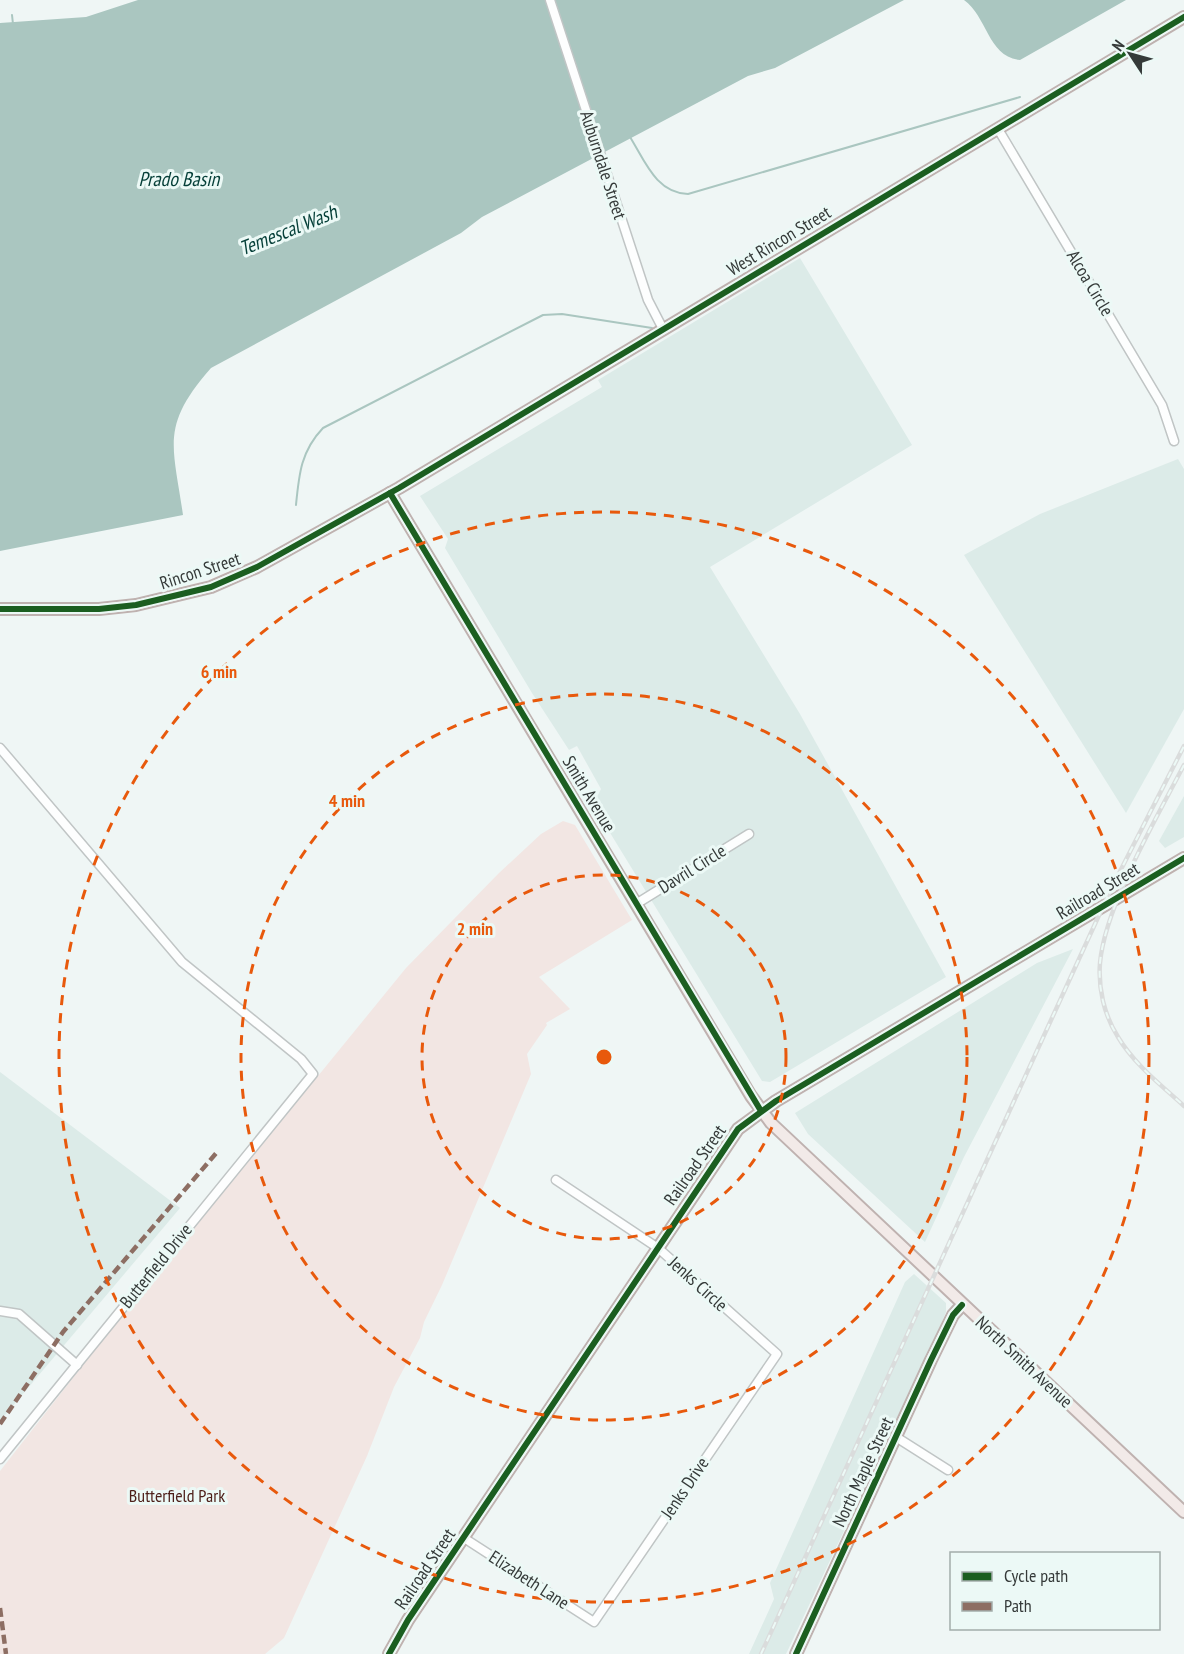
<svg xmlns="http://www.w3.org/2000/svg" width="1184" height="1654" viewBox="0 0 1184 1654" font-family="'PT Sans Narrow',sans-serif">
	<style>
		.built { fill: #dcebe8 }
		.green { fill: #f2e6e3 }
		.water { fill: #aac6c0 }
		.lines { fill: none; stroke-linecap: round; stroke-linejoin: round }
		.stream { stroke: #aac6c0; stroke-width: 2 }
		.minor-casing { stroke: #c0c5c5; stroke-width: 11 }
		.major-casing { stroke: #bfb2b0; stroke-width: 14 }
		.minor { stroke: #fdfefe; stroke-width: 8 }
		.major { stroke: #f2eae8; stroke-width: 10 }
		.rail-casing { stroke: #dadcdc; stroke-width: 4.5 }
		.rail { stroke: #ecf9f6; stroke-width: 2; stroke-dasharray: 7; stroke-linecap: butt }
		.quiet { stroke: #8d6e63; stroke-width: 4.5; stroke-dasharray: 9 4.5; stroke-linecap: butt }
		.cycleway-casing { stroke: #ecf9f6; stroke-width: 10 }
		.cycleway { stroke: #1b5e20; stroke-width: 6 }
		.ring { fill: none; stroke: #e8590c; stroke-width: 3; stroke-dasharray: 10 8 }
		.labels { text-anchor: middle; stroke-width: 6; stroke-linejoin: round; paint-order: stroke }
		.street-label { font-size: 18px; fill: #353a39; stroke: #ecf9f6 }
		.park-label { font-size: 18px; fill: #4d1f19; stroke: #ecf9f6 }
		.water-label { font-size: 20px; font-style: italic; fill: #053f38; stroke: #ecf9f6 }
		.centre { fill: #e8590c; stroke: #ecf9f6; stroke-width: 3 }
		.ring-label { font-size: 18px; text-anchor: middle; font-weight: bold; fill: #e8590c; stroke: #ecf9f6; stroke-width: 6; stroke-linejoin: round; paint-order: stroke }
	</style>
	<rect width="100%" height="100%" fill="#eff6f5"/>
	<g class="built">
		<path d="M800 258 912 445 710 567 800 714 946 977 770 1082 762 1081 593 805 601 789 577 746 569 750 532 693 445 548 448 539 420 496 602 387 598 380Z"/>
		<path d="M1178 459 1184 469V709L1126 813 964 555 1040 514Z"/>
		<path d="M1184 796V837L1165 848 1159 841Z"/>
		<path d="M1073 949 964 1157 925 1242 808 1134 795 1113 1037 963Z"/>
		<path d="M0 1072 180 1208 0 1421Z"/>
		<path d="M914 1274 946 1303V1312L939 1329 786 1654H749L774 1599 770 1583 905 1282Z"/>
	</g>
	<path class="green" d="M563 821 575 825 632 920 539 977 570 1009 546 1023 547 1025 527 1054 531 1074 442 1285 424 1322 420 1338 394 1387 367 1456 284 1638 265 1654H0V1471L94 1351 406 968 499 873 541 834Z"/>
	<g class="water">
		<path d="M138 0H904L775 68 748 76 482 217 461 233 211 368C160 426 173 445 183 515L0 551V23L86 17Z"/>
		<path d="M964 0H1126L1020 60C988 57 987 16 964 0Z"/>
	</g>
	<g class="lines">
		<g class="stream">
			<path d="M12 15 13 24"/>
			<path d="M630 137C645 161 656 193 688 194L1020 97"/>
			<path d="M296 505C299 474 301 451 323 428L543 315 562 314 652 328"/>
		</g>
		<defs>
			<g id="minor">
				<path d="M550 0 648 300 663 329"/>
				<path d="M998 129 1162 405 1174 441"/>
				<path d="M0 748 182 962 301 1059 313 1074 0 1459"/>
				<path d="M636 904 749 834"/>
				<path d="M0 1311 19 1314 77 1365"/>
				<path d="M896 1437 948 1470"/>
				<path d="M464 1538 594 1622 777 1354 658 1248 556 1180"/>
			</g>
			<g id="major">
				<path d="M390 493 751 1096 771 1123 1184 1512"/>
				<path d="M0 609H99L136 605 211 587 257 567 399 488 1184 17"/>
				<path d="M389 1654 408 1620 738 1129 776 1101 1184 858"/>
				<path d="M796 1654 931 1360 953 1315 962 1305"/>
			</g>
		</defs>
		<use href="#minor" class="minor-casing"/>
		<use href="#major" class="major-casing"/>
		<use href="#minor" class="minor"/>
		<use href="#major" class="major"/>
		<defs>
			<g id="rail">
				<path d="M1184 765C1157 817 1105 906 1100 963 1098 988 1104 1015 1118 1037 1134 1064 1161 1085 1184 1106"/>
				<path d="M761 1654 1111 889 1184 746"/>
			</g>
		</defs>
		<use href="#rail" class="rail-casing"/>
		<use href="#rail" class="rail"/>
		<g class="quiet">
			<path d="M0 1424 63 1332 218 1151"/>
			<path d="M0 1608 6 1654"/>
		</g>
		<defs>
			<g id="cycleway">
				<path d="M390 493 761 1111"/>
				<path d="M0 609H99L136 605 211 587 257 567 399 488 1184 17"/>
				<path d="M389 1654 408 1620 738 1129 776 1101 1184 858"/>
				<path d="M796 1654 931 1360 953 1315 962 1305"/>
			</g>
		</defs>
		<use href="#cycleway" class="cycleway-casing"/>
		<use href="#cycleway" class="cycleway"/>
	</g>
	<g class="ring">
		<circle cx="604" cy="1057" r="182"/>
		<circle cx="604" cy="1057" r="363"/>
		<circle cx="604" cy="1057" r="545"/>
	</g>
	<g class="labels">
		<g class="street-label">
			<text transform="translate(603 165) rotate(72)" y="6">Auburndale Street</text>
			<text transform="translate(779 241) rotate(-31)" y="6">West Rincon Street</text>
			<text transform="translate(1090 283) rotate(59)" y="6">Alcoa Circle</text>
			<text transform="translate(200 571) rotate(-18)" y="6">Rincon Street</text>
			<text transform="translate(589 794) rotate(59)" y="6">Smith Avenue</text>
			<text transform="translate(692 869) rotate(-32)" y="6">Davril Circle</text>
			<text transform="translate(1098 891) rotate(-31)" y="6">Railroad Street</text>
			<text transform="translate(695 1165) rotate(-55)" y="6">Railroad Street</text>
			<text transform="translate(156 1266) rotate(-51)" y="6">Butterfield Drive</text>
			<text transform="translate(698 1284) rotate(42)" y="6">Jenks Circle</text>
			<text transform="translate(1024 1362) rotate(43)" y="6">North Smith Avenue</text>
			<text transform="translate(863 1472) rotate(-65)" y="6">North Maple Street</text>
			<text transform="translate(685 1488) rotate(-56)" y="6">Jenks Drive</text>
			<text transform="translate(425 1569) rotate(-56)" y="6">Railroad Street</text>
			<text transform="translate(529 1580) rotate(33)" y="6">Elizabeth Lane</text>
		</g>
		<g class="park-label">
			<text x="177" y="1502">Butterfield Park</text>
		</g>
		<g class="water-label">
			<text x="179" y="186">Prado Basin</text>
			<text transform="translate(288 230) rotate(-22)" y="7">Temescal Wash</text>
		</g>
	</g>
	<circle cx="604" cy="1057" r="9" class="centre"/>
	<g class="ring-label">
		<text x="219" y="678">6 min</text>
		<text x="347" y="807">4 min</text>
		<text x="475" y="935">2 min</text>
	</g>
	<rect x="950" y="1552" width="210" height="78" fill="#ecf9f6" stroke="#a3adaa" stroke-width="1.5"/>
	<rect x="962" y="1572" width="30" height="9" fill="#1b5e20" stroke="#a3adaa" stroke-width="1.5"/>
	<text x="1004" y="1582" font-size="18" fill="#353a39">Cycle path</text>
	<rect x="962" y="1602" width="30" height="9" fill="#8d6e63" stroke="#a3adaa" stroke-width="1.5"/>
	<text x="1004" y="1612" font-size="18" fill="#353a39">Path</text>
	<g transform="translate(1130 54) rotate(306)" stroke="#ecf9f6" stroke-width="4.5" paint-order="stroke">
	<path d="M0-4.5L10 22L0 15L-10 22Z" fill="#353a39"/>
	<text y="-9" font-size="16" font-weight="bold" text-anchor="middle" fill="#353a39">N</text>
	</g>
</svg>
